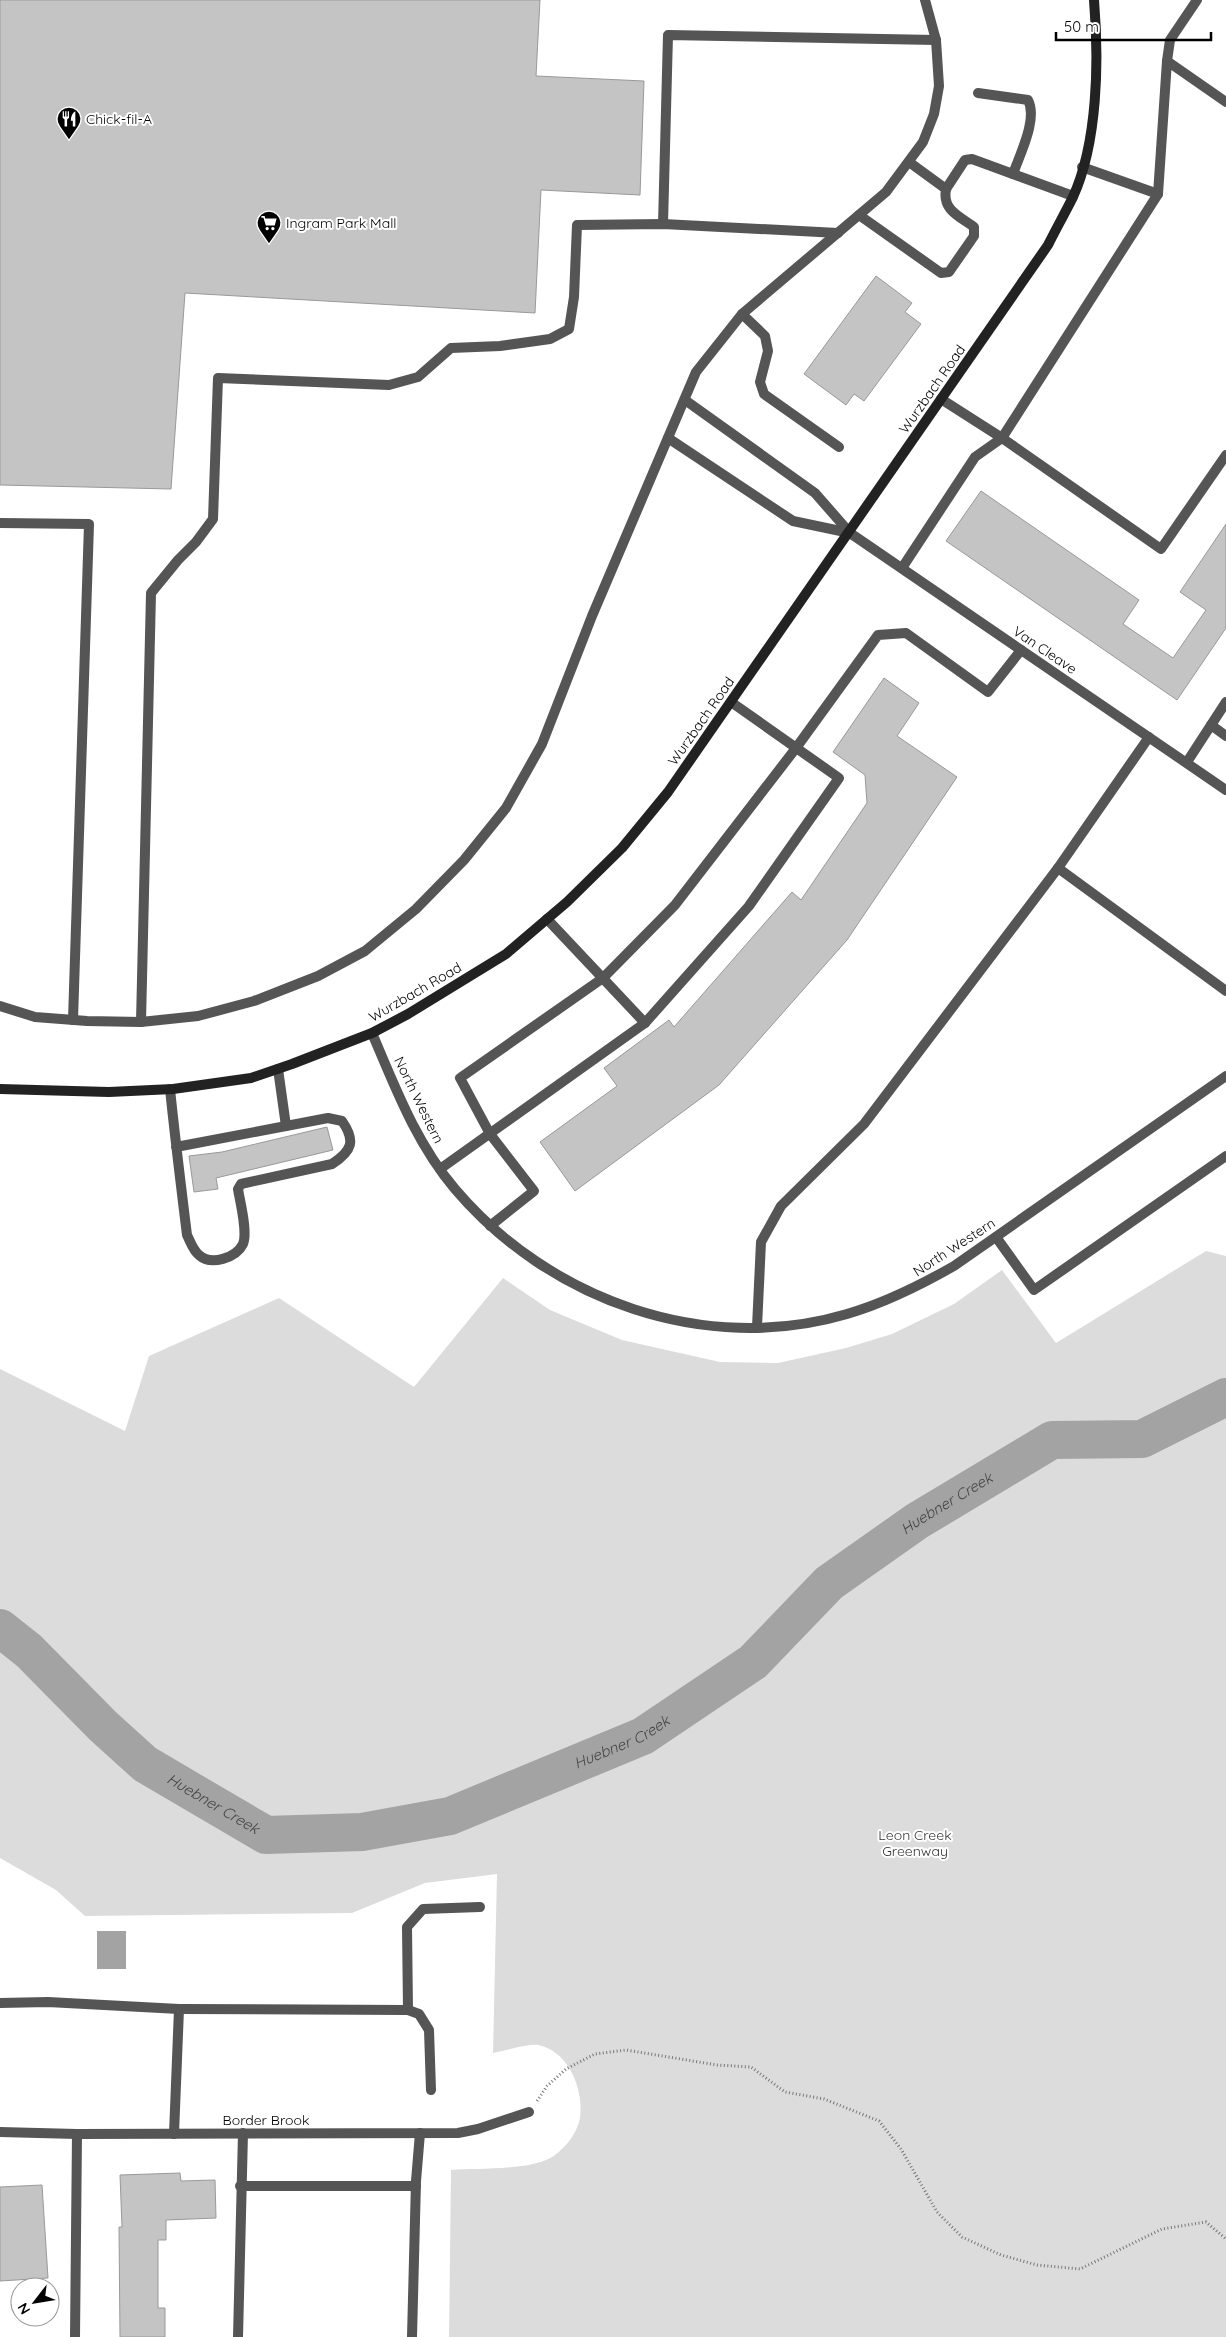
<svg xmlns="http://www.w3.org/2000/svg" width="1226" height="2337" viewBox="0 0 1226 2337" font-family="Quicksand,sans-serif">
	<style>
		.green { fill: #dcdcdc }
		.water { fill: #a3a3a3 }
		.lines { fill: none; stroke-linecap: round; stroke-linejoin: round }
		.river { stroke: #a3a3a3; stroke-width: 38 }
		.building { fill: #c4c4c4; stroke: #999 }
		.path { stroke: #777; stroke-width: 3; stroke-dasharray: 1 2.5; stroke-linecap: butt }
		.lane { stroke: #555; stroke-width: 10 }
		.street { stroke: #555; stroke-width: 10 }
		.secondary { stroke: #222; stroke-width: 10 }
		.labels { text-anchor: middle; stroke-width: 4; stroke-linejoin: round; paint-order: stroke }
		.poi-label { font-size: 14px; fill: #000; stroke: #fff; text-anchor: start }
		.street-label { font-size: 14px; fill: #000; stroke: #fff }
		.park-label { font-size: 14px; fill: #333; stroke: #fff }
		.water-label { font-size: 15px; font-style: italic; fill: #444; stroke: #fff }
	</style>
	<rect width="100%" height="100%" fill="#fff"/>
	<path class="green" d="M1206 1251 1226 1256V2337H449L451 2170C478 2168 534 2171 555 2155 567 2146 577 2133 580 2118 584 2090 569 2051 538 2045 529 2043 504 2051 493 2053L497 1874 425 1883 352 1913 85 1916 56 1890 0 1858V1369L125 1431 149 1356 279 1298 414 1387 503 1278 550 1310 622 1340 720 1362 778 1363 846 1348 892 1334 954 1304 1002 1270 1056 1343Z"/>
	<rect class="water" x="97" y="1931" width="29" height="38"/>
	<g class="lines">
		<path class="river" id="s1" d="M0 1628 29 1651 103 1726 145 1764 266 1835 362 1832 450 1816 643 1736 753 1662 829 1583 917 1521 1052 1440 1142 1439 1226 1397"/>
	</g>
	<g class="building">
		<path d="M0 0H540L536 76 644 81 640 195 541 190 535 313 185 293 171 489 0 485Z"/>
		<path d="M876 276 912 303 905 312 921 324 864 401 854 394 846 405 804 374Z"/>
		<path d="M981 491 1139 600 1123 624 1173 658 1206 610 1180 592 1226 524V628L1177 700 946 541Z"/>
		<path d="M884 678 919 703 897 736 957 777 847 940 719 1085 575 1191 540 1142 617 1086 604 1068 669 1020 674 1027 792 892 801 900 867 803 865 775 833 752Z"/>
		<path d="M327 1127 333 1150 216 1178 218 1189 194 1192 189 1156 222 1152Z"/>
		<path d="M180 2173 181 2181 215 2180 216 2218 166 2220V2240H158V2308H165V2337H120L119 2227H122L120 2175Z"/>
		<path d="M42 2185 48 2278 0 2281V2187Z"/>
	</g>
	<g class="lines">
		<path class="path" d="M537 2101 547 2086 566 2069 595 2054 626 2050 717 2065 751 2067 785 2092 824 2099 879 2121 901 2149 937 2212 962 2237 1001 2255 1037 2265 1080 2269 1162 2229 1206 2222 1226 2239"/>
		<g class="lane">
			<path d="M1167 61 1170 40 1197 0"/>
			<path d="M978 93 1028 100C1038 119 1020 154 1013 174"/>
			<path d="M1082 167 1158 194"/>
			<path d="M946 189 965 160 972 159 1073 196"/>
			<path d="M859 215 941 273 949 272 974 236V227C959 216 942 210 946 189L909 162"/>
			<path d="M663 224 668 35 936 40"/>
			<path d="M742 314 765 336 768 351 760 382 764 394 839 447"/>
			<path d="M941 399 1002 438 1161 549 1226 455"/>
			<path d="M685 400 815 493 850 533"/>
			<path d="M668 438 793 521 850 533"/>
			<path d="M0 523 89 524 73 1020"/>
			<path d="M902 568 975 457 1002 438 1158 194 1167 61 1226 102"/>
			<path d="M1211 725 1226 736"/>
			<path d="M1187 762 1226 702"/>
			<path d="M1058 868 1226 991"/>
			<path d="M547 919 645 1023"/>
			<path d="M0 1006 35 1017 87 1021 141 1022 198 1016 254 1001 318 976 365 951 416 909 464 860 506 808 542 744 592 616 696 372 742 314 886 192 923 142 934 114 939 86 936 40 925 0"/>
			<path d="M141 1022 151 593 178 560 196 542 213 519 218 378 389 385 418 377 451 348 500 346 550 339 569 329 574 297 577 225 663 224 838 233"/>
			<path d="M278 1069 286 1126"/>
			<path d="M170 1089C175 1138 181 1186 187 1235 191 1243 193 1250 199 1255 211 1266 236 1258 243 1244 248 1232 240 1202 238 1189L241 1184 332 1164C352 1151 356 1141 342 1121L328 1118 176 1147"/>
			<path d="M440 1169 645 1023 749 906 839 778 731 702"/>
			<path d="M490 1226 534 1191 490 1134 460 1078 603 978 675 905 796 748 878 635 906 633 988 692 1021 650"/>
			<path d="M996 1237 1034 1290 1226 1156"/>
			<path d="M757 1327 761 1242 781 1206 864 1124 1058 868 1149 737"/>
			<path d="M0 2003 48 2002 179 2009 174 2134"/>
			<path d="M179 2009 408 2010 419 2014 429 2030 431 2090"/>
			<path d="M408 2010 407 1927 423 1909 480 1907"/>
			<path d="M240 2186H416"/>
			<path d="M75 2337 77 2134"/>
			<path d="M238 2337 243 2133"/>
			<path d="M412 2337 416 2181 420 2133"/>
		</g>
		<g class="street">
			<path d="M850 533 1226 790"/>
			<path d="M372 1033C395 1087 416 1143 455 1189 549 1300 705 1356 847 1314 885 1303 919 1286 954 1266L1226 1076"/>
			<path d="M0 2132 77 2134 458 2133 478 2129 529 2112"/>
		</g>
		<path class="secondary" d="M0 1089 109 1092 173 1089 251 1078 292 1064 372 1033 408 1014 506 954 567 902 622 848 668 792 1048 245C1056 229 1065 213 1073 197 1098 142 1099 60 1094 0"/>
	</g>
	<defs>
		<symbol id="restaurant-pin" viewBox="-11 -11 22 30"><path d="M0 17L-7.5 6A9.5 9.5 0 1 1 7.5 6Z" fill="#000" stroke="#fff"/><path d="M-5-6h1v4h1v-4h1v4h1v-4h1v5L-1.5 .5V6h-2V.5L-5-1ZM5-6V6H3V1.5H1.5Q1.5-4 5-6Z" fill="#fff"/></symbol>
		<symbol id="supermarket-pin" viewBox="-11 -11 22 30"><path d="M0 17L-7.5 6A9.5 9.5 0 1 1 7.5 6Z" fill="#000" stroke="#fff"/><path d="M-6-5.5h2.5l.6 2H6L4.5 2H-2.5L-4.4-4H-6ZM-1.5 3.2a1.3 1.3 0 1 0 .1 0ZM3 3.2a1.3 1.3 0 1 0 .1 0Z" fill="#fff"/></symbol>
	</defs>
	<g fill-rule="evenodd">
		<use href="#restaurant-pin" x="55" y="105" width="28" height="38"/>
		<use href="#supermarket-pin" x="255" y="209" width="28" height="38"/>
	</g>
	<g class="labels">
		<g class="poi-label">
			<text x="86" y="124">Chick-fil-A</text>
			<text x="286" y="228">Ingram Park Mall</text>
		</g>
		<g class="street-label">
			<text transform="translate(932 389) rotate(-55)" y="5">Wurzbach Road</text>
			<text transform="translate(1045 650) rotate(34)" y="5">Van Cleave</text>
			<text transform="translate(701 721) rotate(-55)" y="5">Wurzbach Road</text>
			<text transform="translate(415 992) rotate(-30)" y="5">Wurzbach Road</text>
			<text transform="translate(419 1100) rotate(64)" y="5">North Western</text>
			<text transform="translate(954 1247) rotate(-33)" y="5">North Western</text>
			<text x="266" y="2125">Border Brook</text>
		</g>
		<g class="park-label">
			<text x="915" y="1840">Leon Creek<tspan x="915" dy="16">Greenway</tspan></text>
		</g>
		<g class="water-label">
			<text dy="5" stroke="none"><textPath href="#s1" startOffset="1118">Huebner Creek</textPath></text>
			<text dy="5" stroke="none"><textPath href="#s1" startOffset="712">Huebner Creek</textPath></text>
			<text dy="5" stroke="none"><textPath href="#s1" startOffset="278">Huebner Creek</textPath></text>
		</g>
	</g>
	<g transform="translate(35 2302) rotate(239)"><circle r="24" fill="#ffffff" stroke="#999999"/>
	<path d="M0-4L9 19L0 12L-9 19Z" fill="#000000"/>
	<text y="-8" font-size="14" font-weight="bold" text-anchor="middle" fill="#000000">N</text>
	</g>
	<path d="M1056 32v8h155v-8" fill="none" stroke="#000000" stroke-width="2.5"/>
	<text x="1064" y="32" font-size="15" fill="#000000" stroke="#ffffff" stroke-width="4" paint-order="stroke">50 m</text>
</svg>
